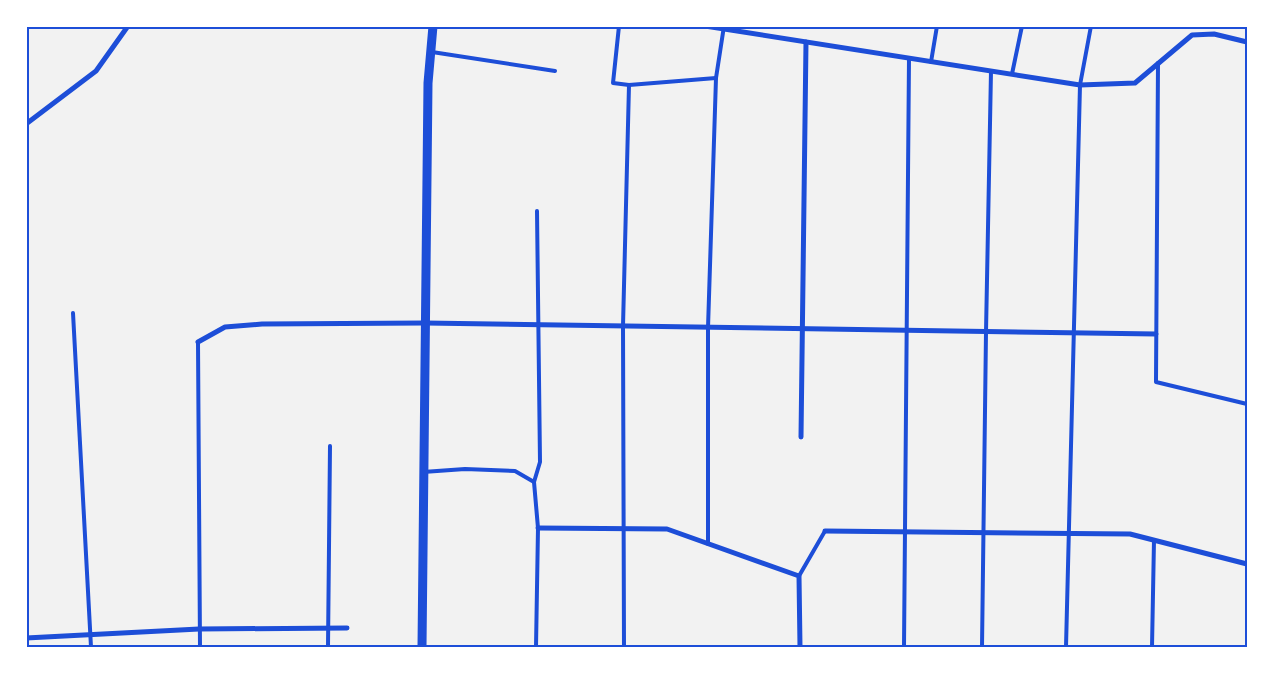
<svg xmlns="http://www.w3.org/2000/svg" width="1273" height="673" viewBox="0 0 1273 673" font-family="Barlow,sans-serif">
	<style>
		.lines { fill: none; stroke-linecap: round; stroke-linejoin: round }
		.service { stroke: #1d4ed8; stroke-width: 4 }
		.minor { stroke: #1d4ed8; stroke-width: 5 }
		.tertiary { stroke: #1d4ed8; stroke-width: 9 }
		.neatline { fill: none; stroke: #1d4ed8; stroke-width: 2 }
	</style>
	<rect width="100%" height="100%" fill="#f2f2f2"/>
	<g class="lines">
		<g class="service">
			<path d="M619 26 613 83 629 85 716 78"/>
			<path d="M432 52 555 71"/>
			<path d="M931 62 937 26"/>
			<path d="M1158 63 1156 382 1247 404"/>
			<path d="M1012 74 1022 26"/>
			<path d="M73 313 91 647"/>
			<path d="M198 342 200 647"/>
			<path d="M423 472 465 469 515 471 534 482 538 528 536 647"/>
			<path d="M534 482 540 462 537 211"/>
			<path d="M708 544V328L716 78 724 26"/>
			<path d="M799 576 825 531"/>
			<path d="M328 647 330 446"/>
			<path d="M624 647 623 326 629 85"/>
			<path d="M904 647 909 58"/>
			<path d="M982 647 986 332 991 71"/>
			<path d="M1066 647 1080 85 1091 26"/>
			<path d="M1152 647 1154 540"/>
		</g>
		<g class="minor">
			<path d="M705 26 1080 85 1135 83 1192 35 1214 34 1247 42"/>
			<path d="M26 124 96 71 128 26"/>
			<path d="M198 342 225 327 262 324 425 323 1156 334"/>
			<path d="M801 437 806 42"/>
			<path d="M538 528 667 529 799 576 800 647"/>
			<path d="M825 531 1130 534 1247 564"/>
			<path d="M26 638 199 629 347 628"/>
		</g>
		<path class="tertiary" d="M422 647 428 83 433 26"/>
	</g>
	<rect width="1273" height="673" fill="none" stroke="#ffffff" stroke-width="55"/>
	<rect x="28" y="28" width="1218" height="618" class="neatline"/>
</svg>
